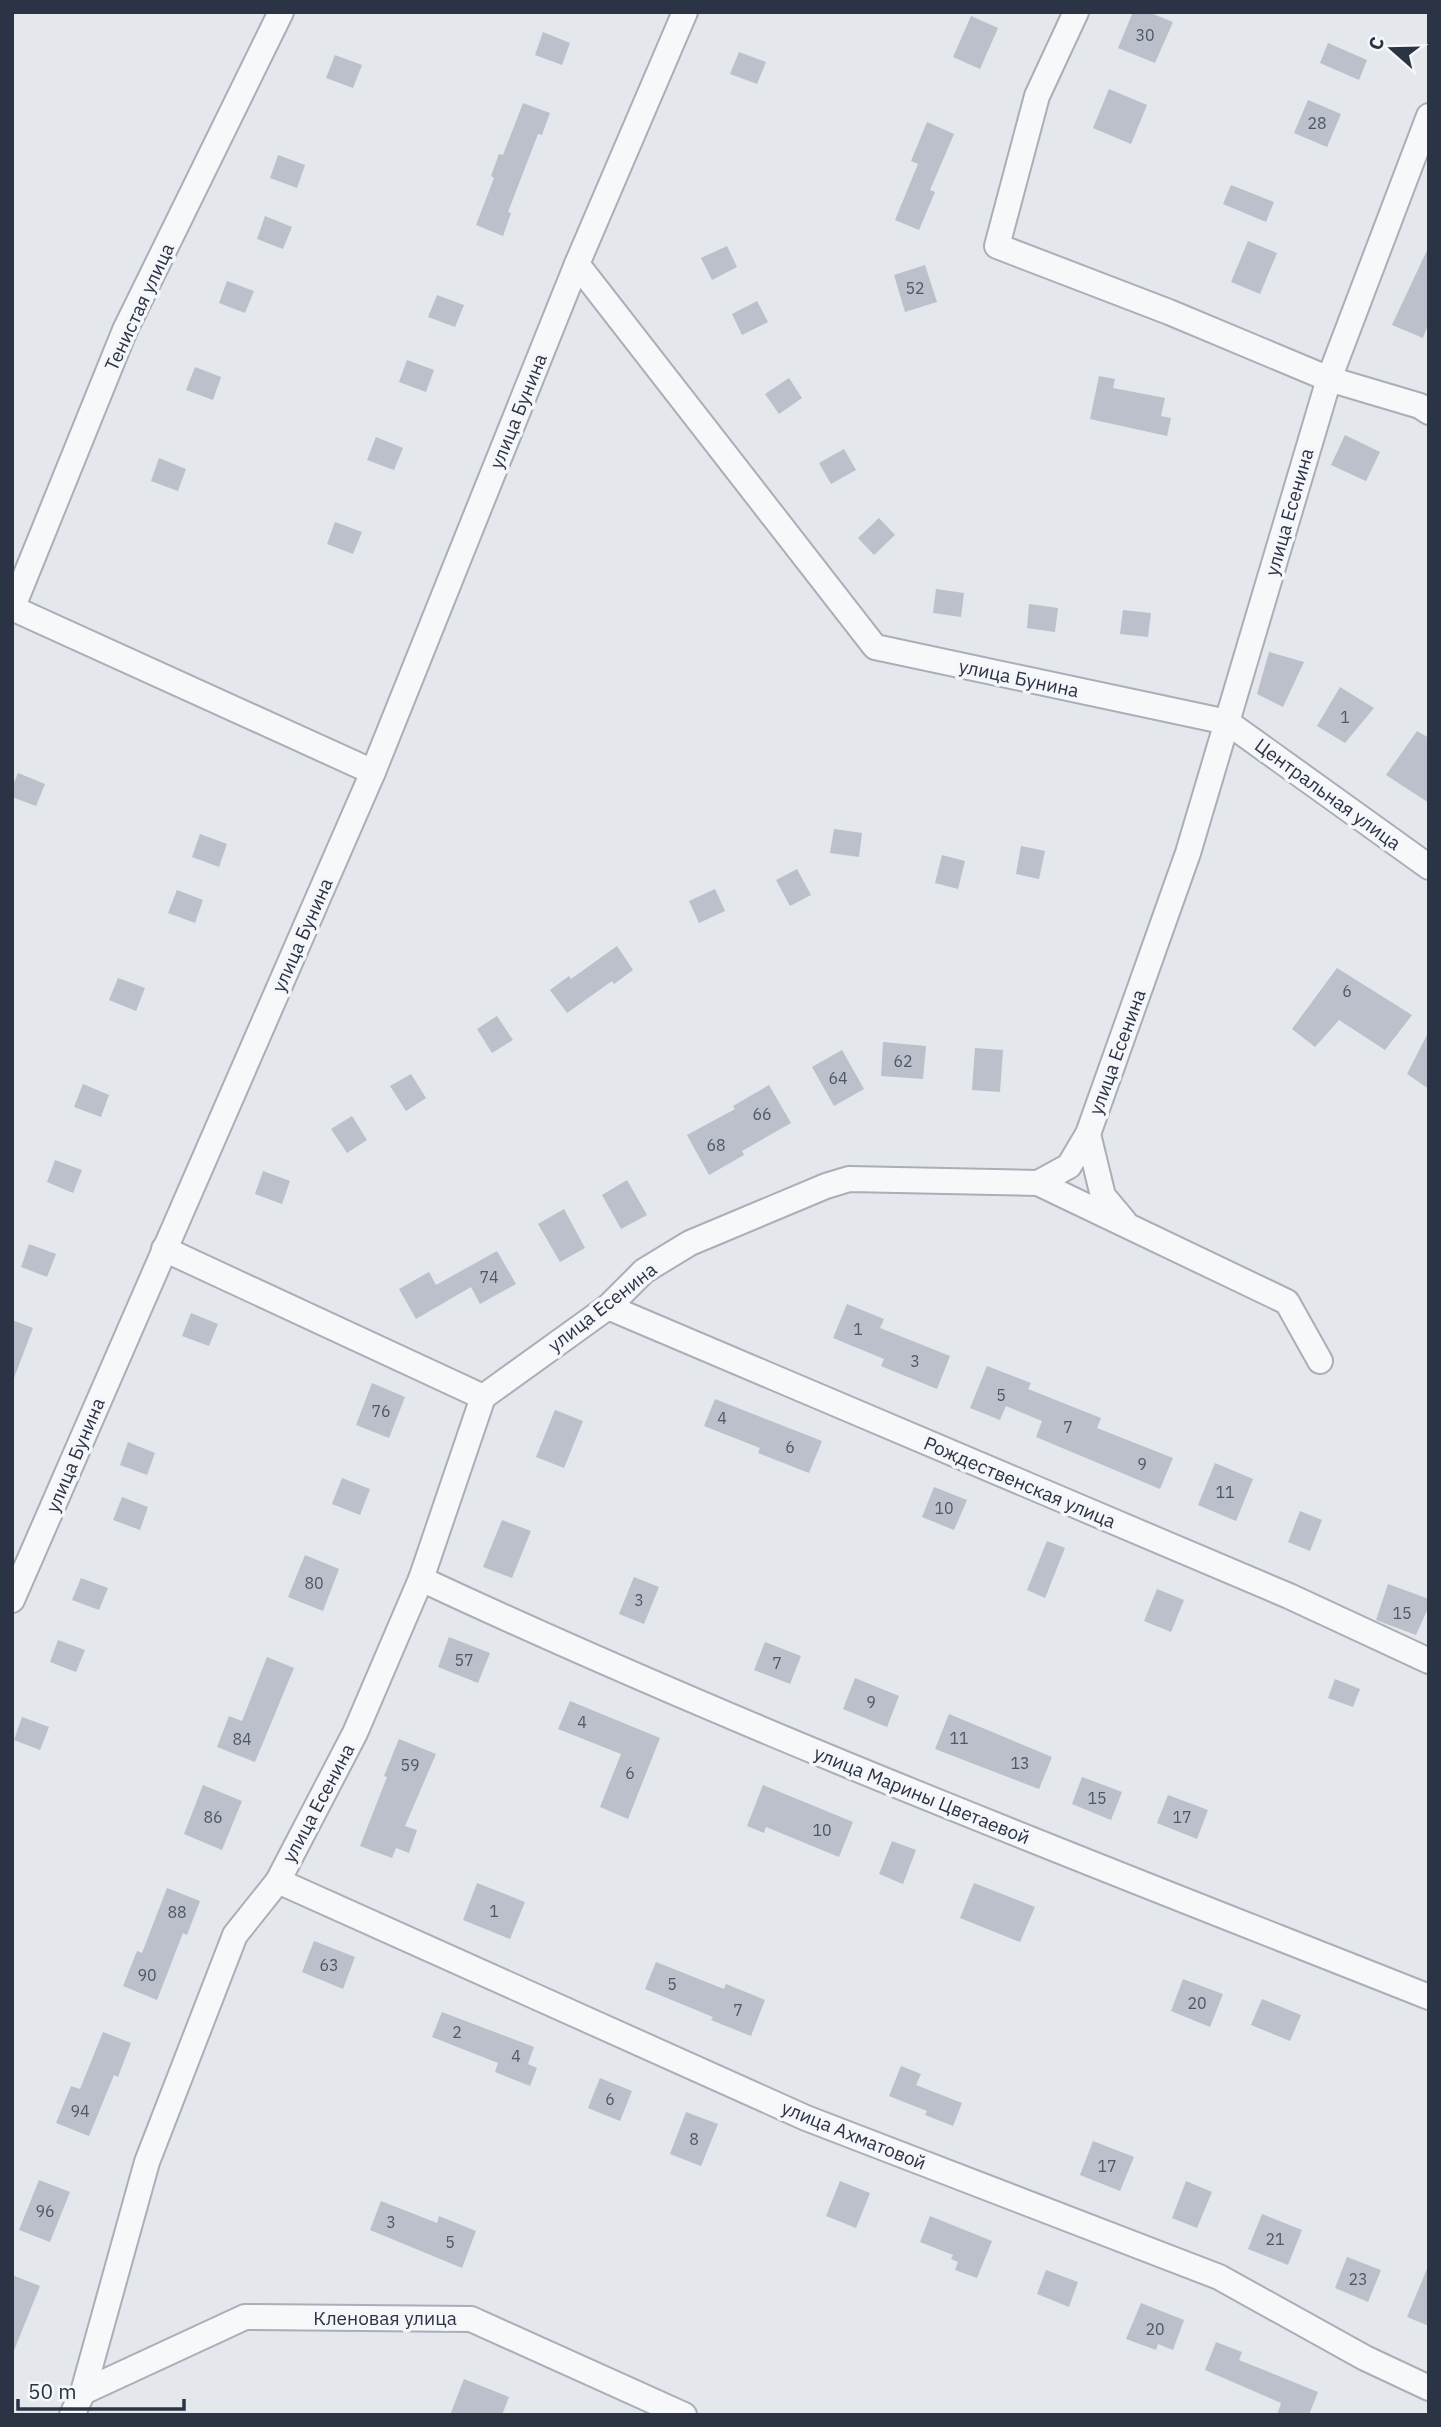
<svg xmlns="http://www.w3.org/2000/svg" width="1441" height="2427" viewBox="0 0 1441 2427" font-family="'IBM Plex Sans',sans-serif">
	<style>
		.building { fill: #bbc0ca }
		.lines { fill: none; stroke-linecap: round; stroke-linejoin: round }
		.minor-casing { stroke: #a9aeb7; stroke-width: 28 }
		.minor { stroke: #f7f8fa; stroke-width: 24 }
		.labels { text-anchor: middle; stroke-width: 7; stroke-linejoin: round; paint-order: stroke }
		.number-label { font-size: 16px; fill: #4f5766 }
		.street-label { font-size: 19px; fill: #2b3445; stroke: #f4f6f9 }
	</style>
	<rect width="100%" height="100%" fill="#e4e7ec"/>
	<g class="building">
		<path d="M1133 12H1148L1173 22 1155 63 1118 48Z"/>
		<path d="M971 16 998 28 980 69 953 57Z"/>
		<path d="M543 32 570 43 562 65 535 55Z"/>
		<path d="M1328 43 1367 60 1359 80 1320 63Z"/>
		<path d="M739 52 766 62 757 84 730 74Z"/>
		<path d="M335 55 362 65 353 88 326 78Z"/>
		<path d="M1109 89 1147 105 1131 144 1093 128Z"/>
		<path d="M1308 100 1341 114 1327 147 1294 133Z"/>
		<path d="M523 103 550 113 542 135 538 134 508 212 511 213 503 236 476 225 494 178 491 176 499 154 503 155Z"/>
		<path d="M927 122 954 134 930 190 935 192 919 230 895 220 918 164 911 161Z"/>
		<path d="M278 155 305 165 297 188 270 178Z"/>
		<path d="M1231 185 1274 202 1266 222 1223 204Z"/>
		<path d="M265 216 292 227 283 249 257 239Z"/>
		<path d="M1248 241 1277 253 1260 294 1231 282Z"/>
		<path d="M727 246 737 267 712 280 701 258Z"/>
		<path d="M1429 246V322L1423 338 1392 325Z"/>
		<path d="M925 265 937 302 905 312 894 275Z"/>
		<path d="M227 281 254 291 245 313 219 303Z"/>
		<path d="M437 295 464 305 455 327 428 317Z"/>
		<path d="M757 301 768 322 742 335 732 314Z"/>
		<path d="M407 360 434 370 426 392 399 382Z"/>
		<path d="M195 367 221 377 213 400 186 390Z"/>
		<path d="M1099 376 1115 379 1113 388 1165 398 1161 416 1171 418 1167 436 1090 419Z"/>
		<path d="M789 378 802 398 779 414 765 394Z"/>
		<path d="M1345 435 1380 452 1366 481 1331 465Z"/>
		<path d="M376 437 403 448 394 470 367 460Z"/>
		<path d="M844 449 856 470 831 484 819 463Z"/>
		<path d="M159 458 186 469 178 491 151 481Z"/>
		<path d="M879 518 895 535 874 555 858 538Z"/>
		<path d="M335 522 362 532 353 554 327 544Z"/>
		<path d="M936 589 964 593 961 617 933 613Z"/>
		<path d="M1029 604 1058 608 1055 632 1027 628Z"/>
		<path d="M1123 610 1151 613 1148 637 1120 634Z"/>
		<path d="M1269 652 1304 662 1283 707 1257 694Z"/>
		<path d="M1340 687 1374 708 1345 743 1317 726Z"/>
		<path d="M1417 731 1429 738V803L1386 775Z"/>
		<path d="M18 773 45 784 36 806 12 797V788Z"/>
		<path d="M834 829 862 833 859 857 830 853Z"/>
		<path d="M200 834 227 844 219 867 192 857Z"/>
		<path d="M1021 846 1045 851 1039 879 1016 874Z"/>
		<path d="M942 855 965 861 958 889 935 883Z"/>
		<path d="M797 869 811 895 790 906 776 880Z"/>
		<path d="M715 889 725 911 699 923 689 901Z"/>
		<path d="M177 890 203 900 195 923 168 913Z"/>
		<path d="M617 946 633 970 614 984 612 981 567 1013 550 990 569 976 571 979Z"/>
		<path d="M1337 968 1412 1015 1385 1050 1339 1020 1315 1047 1292 1029Z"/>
		<path d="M118 978 145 988 136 1011 109 1000Z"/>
		<path d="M497 1016 513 1040 492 1053 477 1029Z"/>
		<path d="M1429 1031V1089L1407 1074Z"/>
		<path d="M883 1042 926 1046 923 1079 881 1076Z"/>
		<path d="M975 1048 1003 1050 1000 1092 972 1090Z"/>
		<path d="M842 1050 864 1089 834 1106 812 1067Z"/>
		<path d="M411 1074 426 1098 406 1111 390 1086Z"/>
		<path d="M83 1084 109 1095 101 1117 74 1107Z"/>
		<path d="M769 1085 791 1123 742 1151 744 1155 709 1175 687 1135 735 1109 733 1106Z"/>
		<path d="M352 1116 367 1140 347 1153 331 1129Z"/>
		<path d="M55 1160 82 1170 73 1193 47 1182Z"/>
		<path d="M263 1171 290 1181 282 1204 255 1194Z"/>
		<path d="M627 1180 647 1215 621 1229 602 1195Z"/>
		<path d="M564 1209 585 1248 560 1262 538 1224Z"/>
		<path d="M29 1244 56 1254 47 1277 21 1267Z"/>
		<path d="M497 1251 516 1284 480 1304 471 1287 416 1319 399 1289 429 1272 436 1285Z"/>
		<path d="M847 1304 884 1319 880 1328 950 1356 937 1389 881 1366 884 1359 833 1338Z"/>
		<path d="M191 1313 218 1324 209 1346 182 1336Z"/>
		<path d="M12 1320 33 1328 14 1378 12 1377Z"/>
		<path d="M987 1366 1031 1383 1028 1389 1101 1418 1097 1428 1173 1458 1160 1489 1036 1437 1042 1421 1006 1406 1000 1420 970 1408Z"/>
		<path d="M372 1383 405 1397 389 1438 356 1425Z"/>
		<path d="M715 1399 822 1441 809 1473 758 1453 760 1448 704 1426Z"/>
		<path d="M555 1410 583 1421 564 1468 536 1457Z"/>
		<path d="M128 1442 155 1453 147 1475 120 1465Z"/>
		<path d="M1215 1463 1253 1479 1236 1521 1198 1505Z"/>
		<path d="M342 1478 370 1489 360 1515 332 1504Z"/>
		<path d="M934 1487 967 1500 954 1530 922 1517Z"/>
		<path d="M122 1497 148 1507 140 1530 113 1520Z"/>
		<path d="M1300 1511 1322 1520 1310 1551 1288 1542Z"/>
		<path d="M502 1520 531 1531 512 1578 483 1567Z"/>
		<path d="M1047 1541 1065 1548 1045 1598 1027 1590Z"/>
		<path d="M305 1555 339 1569 323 1611 288 1597Z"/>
		<path d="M634 1577 659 1587 644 1624 619 1614Z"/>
		<path d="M81 1578 108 1588 99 1610 72 1600Z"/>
		<path d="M1388 1584 1429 1599V1606L1416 1635 1376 1620Z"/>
		<path d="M1157 1589 1184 1600 1171 1632 1144 1621Z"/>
		<path d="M449 1637 490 1653 478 1683 438 1667Z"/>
		<path d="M58 1640 85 1650 76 1672 50 1662Z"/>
		<path d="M765 1642 801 1656 790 1684 754 1670Z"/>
		<path d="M267 1657 294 1668 255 1762 217 1747 229 1716 242 1721Z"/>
		<path d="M855 1678 899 1696 887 1727 843 1709Z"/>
		<path d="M1335 1679 1360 1689 1353 1707 1328 1698Z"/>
		<path d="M570 1701 660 1738 628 1819 600 1807 621 1754 558 1729Z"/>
		<path d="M949 1714 1052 1757 1039 1789 935 1749Z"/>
		<path d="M22 1717 49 1727 40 1750 14 1740Z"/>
		<path d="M399 1739 436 1754 405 1826 417 1830 409 1853 396 1848 392 1858 360 1846 387 1777 384 1776Z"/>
		<path d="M1082 1777 1122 1792 1111 1820 1072 1804Z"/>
		<path d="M203 1785 242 1801 222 1850 184 1834Z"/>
		<path d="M763 1785 853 1822 839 1857 766 1827 764 1833 747 1826Z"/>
		<path d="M1168 1795 1208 1810 1197 1839 1157 1823Z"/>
		<path d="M892 1841 916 1850 903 1884 879 1874Z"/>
		<path d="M477 1883 525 1902 510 1939 463 1920Z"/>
		<path d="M974 1883 1035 1907 1020 1942 960 1918Z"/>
		<path d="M167 1888 200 1901 187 1935 183 1933 157 2000 123 1986 137 1951 142 1953Z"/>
		<path d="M314 1941 355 1957 343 1989 302 1972Z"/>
		<path d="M656 1962 724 1989 726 1984 765 2000 751 2036 711 2020 713 2017 645 1989Z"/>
		<path d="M1183 1979 1223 1994 1210 2027 1171 2011Z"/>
		<path d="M1262 1999 1301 2015 1290 2041 1251 2025Z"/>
		<path d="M442 2012 534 2047 528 2064 537 2068 530 2086 495 2072 498 2063 432 2037Z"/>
		<path d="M103 2032 131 2043 118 2077 114 2075 89 2136 56 2123 71 2086 80 2089Z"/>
		<path d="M901 2066 921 2074 916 2085 962 2103 953 2126 925 2115 927 2111 889 2096Z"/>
		<path d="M600 2078 632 2091 620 2121 588 2108Z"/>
		<path d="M686 2112 718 2124 701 2166 670 2154Z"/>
		<path d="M1093 2141 1134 2157 1120 2191 1080 2175Z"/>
		<path d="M39 2180 70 2192 50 2242 19 2230Z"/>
		<path d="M840 2181 870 2193 856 2228 826 2216Z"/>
		<path d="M1186 2181 1212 2192 1197 2228 1172 2218Z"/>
		<path d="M381 2201 437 2223 439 2216 476 2231 462 2268 370 2230Z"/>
		<path d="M1262 2214 1302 2230 1288 2265 1248 2249Z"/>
		<path d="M930 2216 992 2241 977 2278 955 2270 958 2262 951 2259 953 2255 920 2242Z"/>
		<path d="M1347 2257 1381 2270 1368 2302 1335 2288Z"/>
		<path d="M1429 2264V2326L1407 2317Z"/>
		<path d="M1046 2270 1078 2282 1069 2307 1037 2294Z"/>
		<path d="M12 2275 40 2286 13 2353H12Z"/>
		<path d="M1141 2303 1184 2320 1173 2350 1158 2344 1156 2350 1126 2339Z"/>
		<path d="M1216 2342 1242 2352 1239 2360 1318 2392 1309 2415H1277L1281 2403 1205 2370Z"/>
		<path d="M464 2379 509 2397 502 2415H450Z"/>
	</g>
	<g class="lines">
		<defs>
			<g id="minor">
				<path d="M1076 12 1037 96 997 246 1169 312 1329 379 1420 406 1429 412"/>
				<path d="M577 264 875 647 1227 722 1429 867"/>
				<path d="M12 608 373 772"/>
				<path d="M12 609 125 330 281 12"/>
				<path d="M1088 1134 1103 1196 1124 1221"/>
				<path d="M1038 1183 1287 1302 1320 1361"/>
				<path d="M164 1249 483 1397"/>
				<path d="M608 1307 1289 1596 1429 1661"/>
				<path d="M421 1579C751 1733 1091 1863 1429 1997"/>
				<path d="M12 1600 373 772 577 264 685 12"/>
				<path d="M278 1881 806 2118 1219 2277 1365 2358 1429 2388"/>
				<path d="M83 2392 245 2317 471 2319 684 2415"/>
				<path d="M72 2415 83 2392 147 2162 235 1935 278 1881 355 1733 421 1579 483 1397 608 1307 644 1271 690 1243 826 1186 849 1179 1038 1183 1069 1166 1088 1134 1188 853 1329 379 1429 116"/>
			</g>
		</defs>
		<use href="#minor" class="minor-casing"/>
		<use href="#minor" class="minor"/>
	</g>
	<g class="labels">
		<g class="number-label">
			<text x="1145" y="41">30</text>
			<text x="1317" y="129">28</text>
			<text x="915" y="294">52</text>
			<text x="1345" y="723">1</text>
			<text x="1347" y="997">6</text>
			<text x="903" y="1067">62</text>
			<text x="838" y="1084">64</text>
			<text x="762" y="1120">66</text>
			<text x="716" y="1151">68</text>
			<text x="489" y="1283">74</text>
			<text x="858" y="1335">1</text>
			<text x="915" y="1367">3</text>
			<text x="1001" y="1401">5</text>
			<text x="381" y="1417">76</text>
			<text x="722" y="1424">4</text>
			<text x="1068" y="1433">7</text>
			<text x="790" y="1453">6</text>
			<text x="1142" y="1470">9</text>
			<text x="1225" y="1498">11</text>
			<text x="944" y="1514">10</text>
			<text x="314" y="1589">80</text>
			<text x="639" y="1606">3</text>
			<text x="1402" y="1619">15</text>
			<text x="464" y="1666">57</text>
			<text x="777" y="1669">7</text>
			<text x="871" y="1708">9</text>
			<text x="582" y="1728">4</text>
			<text x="959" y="1744">11</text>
			<text x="242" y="1745">84</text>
			<text x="1020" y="1769">13</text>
			<text x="410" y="1771">59</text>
			<text x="630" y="1779">6</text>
			<text x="1097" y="1804">15</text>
			<text x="213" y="1823">86</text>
			<text x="1182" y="1823">17</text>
			<text x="822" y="1836">10</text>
			<text x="494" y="1917">1</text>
			<text x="177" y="1918">88</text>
			<text x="329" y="1971">63</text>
			<text x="147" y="1981">90</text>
			<text x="672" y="1990">5</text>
			<text x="1197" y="2009">20</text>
			<text x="738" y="2016">7</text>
			<text x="457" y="2038">2</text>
			<text x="516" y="2062">4</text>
			<text x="610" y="2105">6</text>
			<text x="80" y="2117">94</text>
			<text x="694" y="2145">8</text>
			<text x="1107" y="2172">17</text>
			<text x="45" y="2217">96</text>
			<text x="391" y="2228">3</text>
			<text x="1275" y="2245">21</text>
			<text x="450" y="2248">5</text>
			<text x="1358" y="2285">23</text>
			<text x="1155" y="2335">20</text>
		</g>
		<g class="street-label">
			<text transform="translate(139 307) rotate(-65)" y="7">Тенистая улица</text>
			<text transform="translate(518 411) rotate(-68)" y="7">улица Бунина</text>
			<text transform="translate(1289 512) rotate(-74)" y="7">улица Есенина</text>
			<text transform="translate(1019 678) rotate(12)" y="7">улица Бунина</text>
			<text transform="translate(1328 794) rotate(36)" y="7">Центральная улица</text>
			<text transform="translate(302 935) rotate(-66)" y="7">улица Бунина</text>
			<text transform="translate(1117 1052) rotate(-70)" y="7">улица Есенина</text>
			<text transform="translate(602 1307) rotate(-38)" y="7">улица Есенина</text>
			<text transform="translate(75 1455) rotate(-67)" y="7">улица Бунина</text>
			<text transform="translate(1020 1482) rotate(23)" y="7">Рождественская улица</text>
			<text transform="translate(922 1795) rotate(22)" y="7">улица Марины Цветаевой</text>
			<text transform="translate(318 1803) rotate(-62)" y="7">улица Есенина</text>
			<text transform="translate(854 2135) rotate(22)" y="7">улица Ахматовой</text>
			<text x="385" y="2325">Кленовая улица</text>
		</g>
	</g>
	<rect width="1441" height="2427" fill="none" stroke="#2b3445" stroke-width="28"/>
	<g transform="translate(1392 49) rotate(290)" stroke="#f4f6f9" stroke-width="5" paint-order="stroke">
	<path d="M0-5L12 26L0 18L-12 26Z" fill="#2b3445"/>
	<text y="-10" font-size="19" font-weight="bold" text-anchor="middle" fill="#2b3445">С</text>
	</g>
	<path d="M18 2399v10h166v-10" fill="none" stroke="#2b3445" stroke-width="3.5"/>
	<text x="28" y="2399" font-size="21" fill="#2b3445" stroke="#f4f6f9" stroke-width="5" paint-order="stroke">50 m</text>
</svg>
